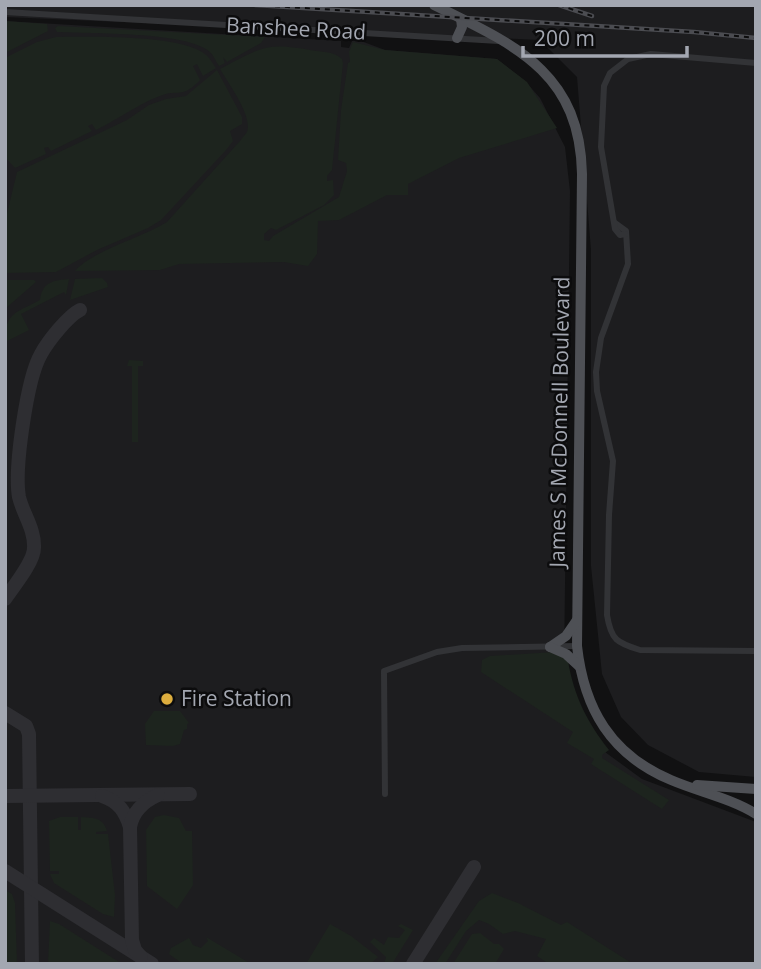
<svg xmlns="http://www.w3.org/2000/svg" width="761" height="969" viewBox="0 0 761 969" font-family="'Open Sans',sans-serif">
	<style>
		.built { fill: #1d1d1f }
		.green { fill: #1d241e }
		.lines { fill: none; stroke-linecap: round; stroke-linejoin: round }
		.taxiway { stroke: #2e2e32; stroke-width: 14 }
		.street { stroke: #323336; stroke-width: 6 }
		.primary { stroke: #4e5055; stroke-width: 10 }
		.rail-casing { stroke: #4b4c51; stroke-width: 4.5 }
		.rail { stroke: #0c0c0d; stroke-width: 2; stroke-dasharray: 5; stroke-linecap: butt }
		.poi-dot { fill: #dcad3e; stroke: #0c0c0d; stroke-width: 2.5 }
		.labels { text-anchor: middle; stroke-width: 5; stroke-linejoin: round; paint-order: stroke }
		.street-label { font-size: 21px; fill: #a3a7b1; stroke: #0c0c0d }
		.poi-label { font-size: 21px; fill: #a3a7b1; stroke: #0c0c0d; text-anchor: start }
	</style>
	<rect width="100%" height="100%" fill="#111112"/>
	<g class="built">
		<path d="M5 5H756V777L699 772 648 745 621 717 602 674 591 566V250L577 77 540 40 5 17Z"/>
		<path d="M5 21 341 41V47L349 48 352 41H361L385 50 497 59 525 81 540 98 565 147 570 191 564 664 584 723 605 752 642 779 756 822V964H5Z"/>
	</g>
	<g class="green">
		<path d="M5 21 47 24 48 31 5 53Z"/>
		<path d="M58 26 265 37 261 43 227 62 223 57 225 63 219 66C216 62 214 56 210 52 186 31 90 34 57 32L55 28Z"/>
		<path d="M56 37C88 37 183 34 206 55 210 58 213 64 216 68L203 76 197 64 193 66 200 80C181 100 179 88 160 96 138 104 117 120 96 130L92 124 88 126 92 131 51 151 48 147 44 148 46 154 15 168 5 157V58L37 42Z"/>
		<path d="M353 42 385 50 497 59 527 82 557 128 459 158 408 184V195H387L339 220 318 221 317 254 308 266 284 262 179 264 160 270 75 271C93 250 142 238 167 222L240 141C242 138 245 135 247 132 253 116 228 83 220 69 264 46 266 42 316 51 325 52 335 52 342 59L343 63 332 170 327 176V181L333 180 334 195 324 205 276 230 271 228 264 234V240L269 241 273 236 339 197 347 171 346 163 338 160 341 110 348 63 350 62 349 52Z"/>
		<path d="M217 70 242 117V124L230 131 233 141 226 150 161 220 148 228 97 250 56 272 5 273V222L17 172 127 120 149 105 166 99 186 96Z"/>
		<path d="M102 278 107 283 108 287 70 300 75 279Z"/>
		<path d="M69 279 66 295 64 292 21 314 29 330 5 342C5 312 16 313 40 300 42 282 54 280 69 279Z"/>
		<path d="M5 280H34L36 282 5 309Z"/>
		<path d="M129 360 143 361V366H138V442H132V366H127Z"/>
		<path d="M555 652 568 661C574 696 587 722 609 750L602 755V758L669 800 662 809 591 764 594 759 567 743 573 732 481 672 482 660 490 656Z"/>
		<path d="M154 711H180L189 723 187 724V729L184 730 180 744 173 746 146 745 145 724Z"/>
		<path d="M164 815 179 818 186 831H192L193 885 177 909 147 886 146 830 155 817Z"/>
		<path d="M60 817H78V830H81V817C93 818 103 817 107 831L96 832V834H108L115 895 114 917 103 914 54 883 50 874H59V871H50L49 821Z"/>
		<path d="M5 890 12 894 15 903 17 964H5Z"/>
		<path d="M492 893 518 903 561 925 567 922 633 964H549L537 956 546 939 515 931 503 934 489 924 479 920 466 931 445 964H435L479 901Z"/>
		<path d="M50 921 59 924 122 964H48Z"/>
		<path d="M330 924 351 936 378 957 370 964H306Z"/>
		<path d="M401 924 413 930 392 964H384L386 957 370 942 374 938 384 945 388 937 399 938 405 930 398 926Z"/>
		<path d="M480 933 494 944H499L504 949 495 964H453L472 934Z"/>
		<path d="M206 937 251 964H183L169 954 171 948 189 938 193 945 201 948 208 941Z"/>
	</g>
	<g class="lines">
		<g class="taxiway">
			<path d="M5 599C13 587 34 562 34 548 35 529 23 514 19 497 14 469 27 378 41 354 48 341 68 316 80 310"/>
			<path d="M5 713 26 726 29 734 32 964"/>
			<path d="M5 796 190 794"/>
			<path d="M102 796C119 802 125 811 130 827"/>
			<path d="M5 871 152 964"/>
			<path d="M141 957 135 950 132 940 130 827C133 811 143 802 158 795"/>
			<path d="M413 964 474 867"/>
		</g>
		<g class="street">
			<path d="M5 12 499 41"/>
			<path d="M615 223 626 231 628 264 601 338 596 372 597 391 613 461 609 515 607 615C611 640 617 643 640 650L756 651"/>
			<path d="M625 234 620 235 615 229 601 147 604 86 610 73 628 59 651 54 756 63"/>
			<path d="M385 794 384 671 437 652 462 648 577 646"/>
		</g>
		<g class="primary">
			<path d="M434 5C515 45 580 72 582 174L577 646C584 709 611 755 671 780 699 792 730 798 756 814"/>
			<path d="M457 38 462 27 461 19"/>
			<path d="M550 647 566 636 577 620"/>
			<path d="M550 647 566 654 579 666"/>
			<path d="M697 785 756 789"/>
		</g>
		<defs>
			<g id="rail">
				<path d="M255 5 694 32 756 38"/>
				<path d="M559 5 592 16"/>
			</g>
		</defs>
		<use href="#rail" class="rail-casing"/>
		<use href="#rail" class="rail"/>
	</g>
	<circle class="poi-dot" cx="167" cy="699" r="7"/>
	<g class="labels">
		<g class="street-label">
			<text transform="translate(296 29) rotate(3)" y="7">Banshee Road</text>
			<text transform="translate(560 422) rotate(-89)" y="7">James S McDonnell Boulevard</text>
		</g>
		<g class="poi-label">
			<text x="181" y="706">Fire Station</text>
		</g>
	</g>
	<rect width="761" height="969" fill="none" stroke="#a3a7b1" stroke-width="14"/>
	<path d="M523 46v10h164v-10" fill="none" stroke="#a3a7b1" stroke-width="3.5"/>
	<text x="534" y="46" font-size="21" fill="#a3a7b1" stroke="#0c0c0d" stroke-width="5" paint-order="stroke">200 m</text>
</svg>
